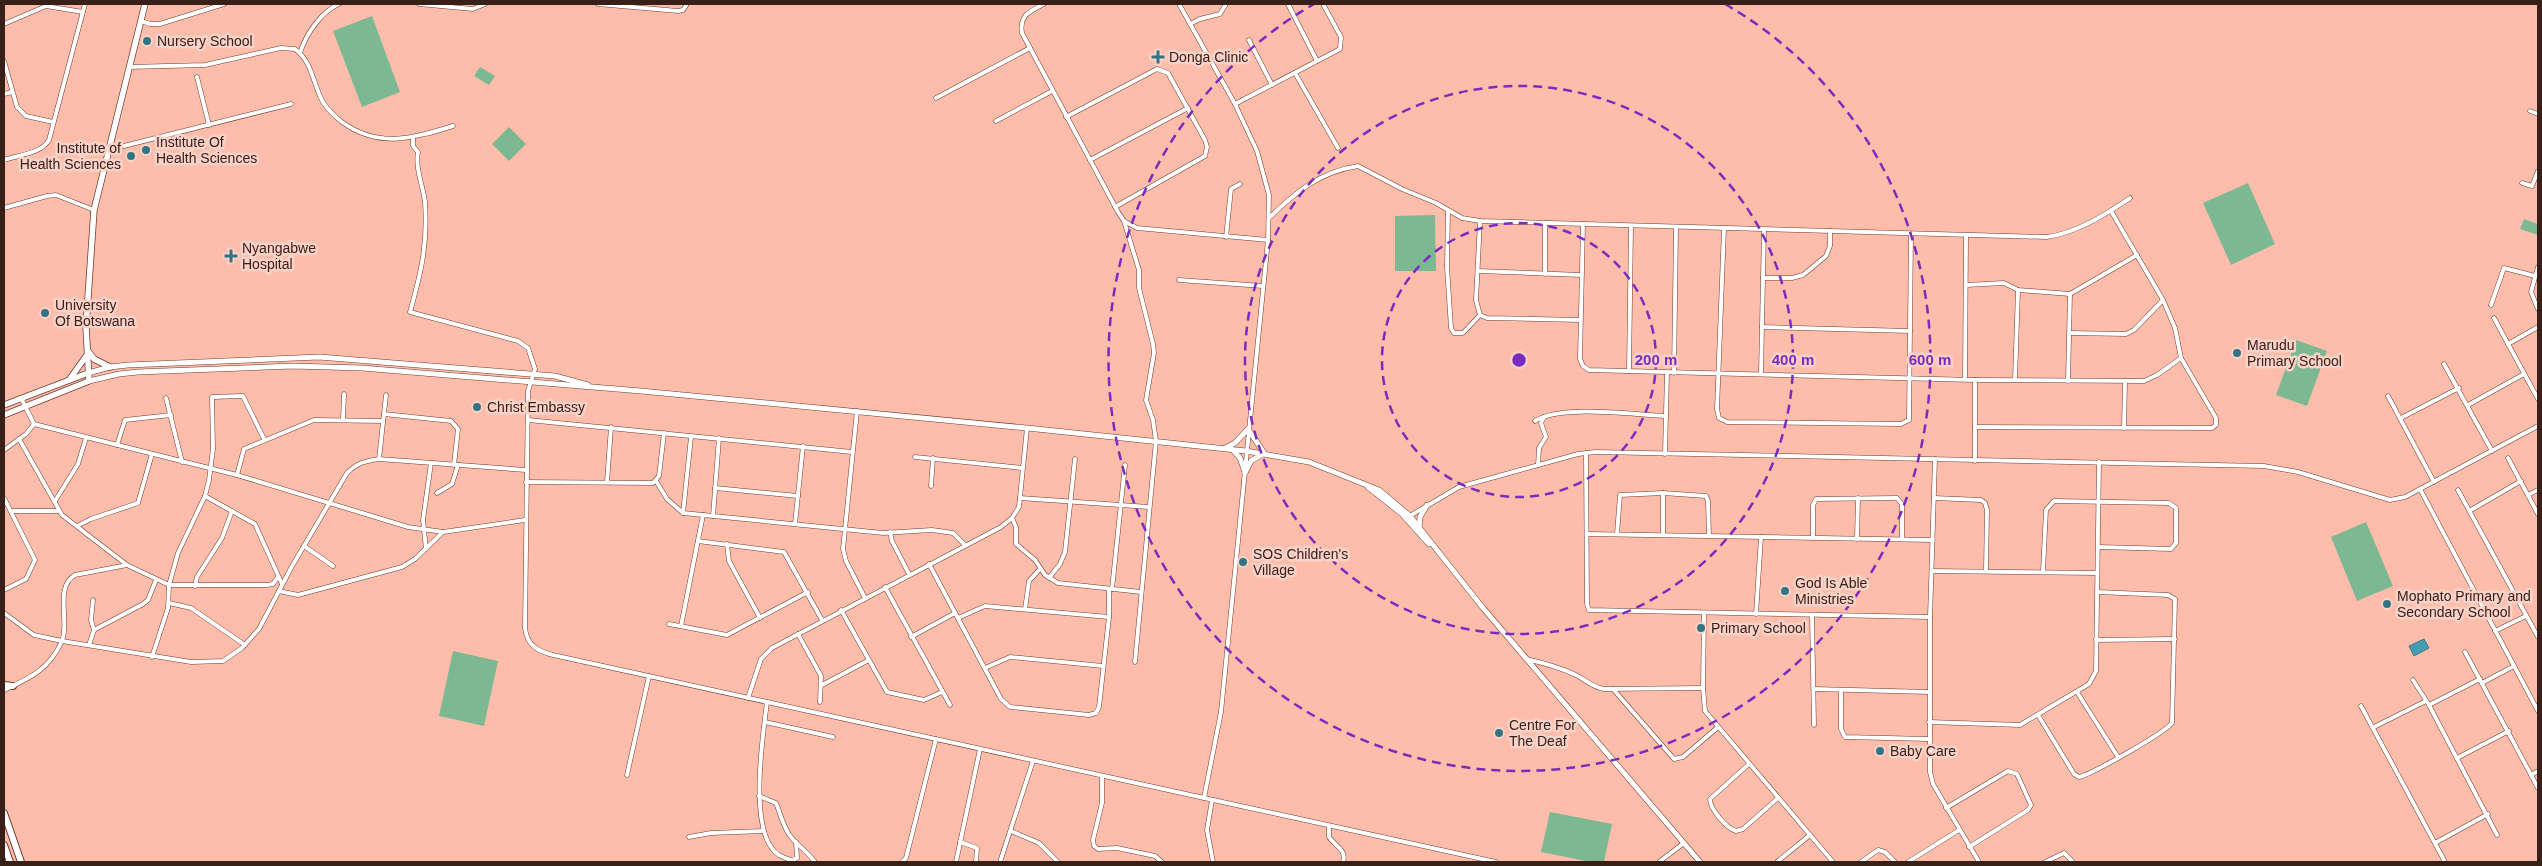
<svg xmlns="http://www.w3.org/2000/svg" width="2542" height="866" viewBox="0 0 2542 866" font-family="Arial,sans-serif">
	<style>
		.green { fill: #7cb993 }
		.water { fill: #439eb3; stroke: #407885 }
		.lines { fill: none; stroke-linecap: round; stroke-linejoin: round }
		.minor-casing { stroke: #6f3a2b; stroke-width: 5 }
		.tertiary-casing { stroke: #6f3a2b; stroke-width: 6 }
		.secondary-casing { stroke: #6f3a2b; stroke-width: 7 }
		.trunk-casing { stroke: #6f3a2b; stroke-width: 8 }
		.minor { stroke: #fff; stroke-width: 4 }
		.tertiary { stroke: #fff; stroke-width: 5 }
		.secondary { stroke: #fff; stroke-width: 5.5 }
		.trunk { stroke: #fff; stroke-width: 6 }
		.ring { fill: none; stroke: #7b2cbf; stroke-width: 2.5; stroke-dasharray: 9 6 }
		.poi-dot { fill: #317585; stroke: #fad2c7; stroke-width: 2 }
		.labels { text-anchor: middle; stroke-width: 5; stroke-linejoin: round; paint-order: stroke }
		.poi-label { font-size: 14px; fill: #382019; stroke: #fad2c7; text-anchor: start }
		.centre { fill: #7b2cbf; stroke: #fad2c7; stroke-width: 2.5 }
		.ring-label { font-size: 15px; text-anchor: middle; font-weight: bold; fill: #7b2cbf; stroke: #fad2c7; stroke-width: 5; stroke-linejoin: round; paint-order: stroke }
	</style>
	<rect width="100%" height="100%" fill="#febdab"/>
	<g class="green">
		<path d="M372 16 400 92 362 107 333 31Z"/>
		<path d="M480 67 495 76 489 85 474 76Z"/>
		<path d="M509 127 526 144 509 161 492 144Z"/>
		<path d="M2248 183 2275 244 2231 265 2203 203Z"/>
		<path d="M1435 215 1436 271H1395V216Z"/>
		<path d="M2524 219 2538 224V235L2520 229Z"/>
		<path d="M2296 340 2327 351 2307 406 2276 395Z"/>
		<path d="M2366 522 2393 586 2357 601 2331 537Z"/>
		<path d="M453 651 498 661 484 726 439 716Z"/>
		<path d="M1550 812 1612 824 1604 862H1591L1541 852Z"/>
	</g>
	<path class="water" d="M2424 639 2429 648 2414 656 2409 646Z"/>
	<g class="lines">
		<defs>
			<g id="minor">
				<path d="M419 4 473 9 485 4"/>
				<path d="M598 4 678 11 683 10 687 4"/>
				<path d="M1044 4C1030 11 1019 15 1022 33L1118 212 1124 221 1137 228 1268 240"/>
				<path d="M1179 4 1235 104 1257 151 1269 195 1268 240 1221 712 1204 798"/>
				<path d="M1288 4 1317 61"/>
				<path d="M141 21 150 24H160L224 4"/>
				<path d="M4 24 46 6 83 12"/>
				<path d="M1190 24 1200 19 1220 14 1226 4"/>
				<path d="M1249 40 1272 85"/>
				<path d="M300 53C306 34 321 12 339 4"/>
				<path d="M4 61 17 107 26 116 53 122"/>
				<path d="M129 67 205 65 281 48 295 49C311 61 312 78 320 96 324 107 333 115 342 122 379 149 413 138 453 126L430 133"/>
				<path d="M1295 73 1338 148"/>
				<path d="M197 77 209 125"/>
				<path d="M4 94 12 92"/>
				<path d="M936 98 1030 48"/>
				<path d="M1235 104 1340 49 1341 37 1323 4"/>
				<path d="M2530 111 2538 114"/>
				<path d="M1066 117 1157 69 1168 73 1205 140 1207 147 1205 156 1115 207"/>
				<path d="M996 121 1052 91"/>
				<path d="M413 138V146L418 152C415 168 423 186 425 202 428 244 421 273 410 312L518 341 528 348 535 369 528 391 525 628C527 645 537 651 553 655L1496 862"/>
				<path d="M108 150 291 104"/>
				<path d="M4 160C18 155 41 154 49 140L85 4"/>
				<path d="M1090 160 1188 108"/>
				<path d="M2522 183 2532 186 2538 171"/>
				<path d="M4 208 47 196 56 195 94 210"/>
				<path d="M1448 211 1447 267 1451 328 1454 333H1463L1480 315"/>
				<path d="M1269 218C1296 192 1319 172 1358 166L1402 189 1436 203 1462 218 1480 221 2047 237C2076 233 2105 215 2130 198"/>
				<path d="M1124 221 1139 270V288L1153 344 1154 353 1146 400 1153 420 1156 441 1135 662"/>
				<path d="M1480 221 1476 300 1480 315 1487 318 1580 320"/>
				<path d="M1545 223V274"/>
				<path d="M1583 224 1580 359 1583 366 1589 370 1975 380 2144 381 2157 375 2181 358 2175 328 2163 300 2111 211"/>
				<path d="M1724 229 1717 409 1719 418 1727 422 1901 424 1909 420 1911 234"/>
				<path d="M1226 237 1231 189 1240 184"/>
				<path d="M2538 267 2531 292 2538 309"/>
				<path d="M1478 271 1581 275"/>
				<path d="M1763 278H1792L1803 275 1826 256 1830 246V231"/>
				<path d="M1179 280 1263 286"/>
				<path d="M1966 285 2004 283 2018 290 2070 294 2137 255"/>
				<path d="M2491 305 2504 268 2535 276"/>
				<path d="M2494 318 2538 399"/>
				<path d="M1762 327 1910 331"/>
				<path d="M2070 333 2126 334 2134 330 2163 300"/>
				<path d="M2508 344 2538 327"/>
				<path d="M2444 364 2492 451"/>
				<path d="M1629 371 1631 227"/>
				<path d="M1674 373 1676 228"/>
				<path d="M1761 374 1764 230"/>
				<path d="M1965 379 1966 236"/>
				<path d="M1975 380V461"/>
				<path d="M2015 380 2018 290"/>
				<path d="M2068 381 2070 294"/>
				<path d="M2388 396 2434 482"/>
				<path d="M21 398 34 424 237 475 408 527 443 532 525 520"/>
				<path d="M166 398 182 462"/>
				<path d="M2468 405 2524 374"/>
				<path d="M857 411 843 549 846 561 865 598"/>
				<path d="M384 414 451 421 458 429 454 465"/>
				<path d="M2401 418 2459 388"/>
				<path d="M343 419 344 394"/>
				<path d="M528 420 852 452"/>
				<path d="M1535 421C1560 404 1634 415 1666 416"/>
				<path d="M1975 427 2212 428 2216 425V418L2181 358"/>
				<path d="M2124 428 2125 382"/>
				<path d="M19 439 62 515 127 565 169 585H267L273 584 278 577"/>
				<path d="M117 445 125 420 171 415"/>
				<path d="M4 450 26 434 34 424"/>
				<path d="M1586 453 1587 604 1589 610 1930 617"/>
				<path d="M1665 454 1667 373"/>
				<path d="M915 457 1022 468"/>
				<path d="M2508 458 2538 514"/>
				<path d="M379 459 386 395"/>
				<path d="M1935 459 1930 617V772L1933 784 1979 862"/>
				<path d="M1538 465 1539 448 1546 437 1541 423 1544 417"/>
				<path d="M237 475 244 449 314 420 383 421"/>
				<path d="M656 481 667 499 683 513 883 533 932 530 953 533 965 545"/>
				<path d="M526 482 653 483 659 476 664 433"/>
				<path d="M607 482 611 427"/>
				<path d="M931 486 933 458"/>
				<path d="M715 488 798 496"/>
				<path d="M2420 489 2538 711"/>
				<path d="M2458 490 2538 637"/>
				<path d="M437 493 452 484 458 465"/>
				<path d="M1663 493V535"/>
				<path d="M2528 495 2538 490"/>
				<path d="M205 496 255 524 282 584"/>
				<path d="M4 498 35 560 26 579 4 590"/>
				<path d="M1020 498 1149 507"/>
				<path d="M1934 498 1981 500 1985 503 1987 510 1986 571"/>
				<path d="M55 501 78 464 86 438"/>
				<path d="M2471 510 2521 481"/>
				<path d="M12 511H59"/>
				<path d="M683 513 691 437"/>
				<path d="M713 516 719 438"/>
				<path d="M1408 517 1459 487 1578 454 1596 452 2264 466 2298 472 2390 500 2405 497 2538 426"/>
				<path d="M1012 518 1016 527V544L1035 560 1045 575 1058 583 1141 592"/>
				<path d="M795 524 803 446"/>
				<path d="M77 526 91 519 138 503 152 454"/>
				<path d="M890 532 892 541 909 574"/>
				<path d="M1588 534 1933 540"/>
				<path d="M1617 534 1620 495 1663 493 1706 496 1708 501 1709 536"/>
				<path d="M1813 538V505L1816 499 1897 498 1902 504V539"/>
				<path d="M1857 539 1858 498"/>
				<path d="M698 541 784 552 822 620"/>
				<path d="M727 544 729 561 760 618"/>
				<path d="M304 546 333 566"/>
				<path d="M426 549 423 520 431 463"/>
				<path d="M929 564 1001 699 1010 707 1089 715 1096 713 1099 707 1109 617V589"/>
				<path d="M1932 571 2097 573"/>
				<path d="M2043 571 2046 510 2054 501 2169 503 2176 508V543L2171 549 2099 547"/>
				<path d="M1049 578 1060 564 1065 552 1075 459"/>
				<path d="M195 586 197 577 222 538 232 511"/>
				<path d="M885 587 950 705"/>
				<path d="M1112 589 1125 465"/>
				<path d="M279 591 298 595 402 567 415 559 443 532"/>
				<path d="M93 600 91 620 94 630"/>
				<path d="M169 603 191 608 245 645"/>
				<path d="M1025 609 1029 581 1040 569"/>
				<path d="M841 610 887 692 924 700 942 692"/>
				<path d="M4 613 34 635 62 641 191 662 223 661 242 648 259 629 291 568 347 473C357 463 365 461 379 459L526 470"/>
				<path d="M1704 613 1703 688 1705 711 1833 862"/>
				<path d="M1756 614 1761 537"/>
				<path d="M1812 615 1814 725"/>
				<path d="M958 618 985 606 1109 617"/>
				<path d="M669 624 727 635 808 592"/>
				<path d="M681 626 703 515"/>
				<path d="M2495 631 2526 616"/>
				<path d="M798 634 821 676 820 702"/>
				<path d="M911 637 955 613"/>
				<path d="M2096 640 2175 639"/>
				<path d="M89 645 94 630 143 604 148 600 156 580"/>
				<path d="M2465 652 2538 788"/>
				<path d="M152 657 168 608 169 585 178 553 205 496 209 480 213 449 212 397 243 396 264 439"/>
				<path d="M1526 659C1544 663 1559 667 1576 675 1586 680 1592 687 1604 689L1703 688"/>
				<path d="M985 668 1010 657 1103 666"/>
				<path d="M2413 680 2429 705 2497 835"/>
				<path d="M2482 683 2514 666"/>
				<path d="M822 685 867 661"/>
				<path d="M1613 689 1674 759 1683 757 1717 728"/>
				<path d="M1814 689 1929 692"/>
				<path d="M4 690C30 678 49 670 62 641 70 622 54 587 75 575L127 565"/>
				<path d="M1841 691V729L1845 737 1929 739"/>
				<path d="M2077 692 2118 757"/>
				<path d="M748 698 761 659 772 648 1001 527 1012 518 1019 507 1027 428"/>
				<path d="M767 702C763 735 747 835 779 855 785 858 791 862 797 858L796 842"/>
				<path d="M2429 705 2480 679"/>
				<path d="M2361 706 2444 860"/>
				<path d="M2038 715 2074 774 2079 777C2092 774 2163 734 2172 723L2175 599 2168 595 2097 592"/>
				<path d="M765 722 833 737"/>
				<path d="M1929 722 2020 725 2089 684 2096 671 2099 462"/>
				<path d="M2374 727 2426 701"/>
				<path d="M2457 758 2509 731"/>
				<path d="M1749 764 1710 799C1710 809 1726 828 1736 831L1743 829 1778 798"/>
				<path d="M627 775 649 676"/>
				<path d="M2531 775 2538 771"/>
				<path d="M1102 776V803L1093 840 1094 846 1098 849 1117 848 1155 856 1162 862"/>
				<path d="M759 796 776 803C781 815 783 827 791 837 798 846 807 851 814 861"/>
				<path d="M1212 800 1207 830 1213 862"/>
				<path d="M1946 808 2008 771 2017 774 2031 805 2028 810 1969 847"/>
				<path d="M1329 826V837C1335 846 1347 850 1343 862"/>
				<path d="M1011 831 1039 843 1058 862"/>
				<path d="M689 837 711 833 763 831"/>
				<path d="M960 842 977 848 976 862"/>
				<path d="M2435 843 2488 814"/>
				<path d="M902 862 906 858 936 739"/>
				<path d="M956 862 980 749"/>
				<path d="M1000 862 1033 761"/>
				<path d="M1659 862 1684 843"/>
				<path d="M1777 862 1810 835"/>
				<path d="M1861 862 1878 850 1885 852 1895 862"/>
				<path d="M1908 862 1959 830"/>
				<path d="M2045 862 2064 853 2073 862"/>
			</g>
			<g id="tertiary">
				<path d="M88 373 110 367 128 365 319 357 555 376 588 385"/>
				<path d="M89 381 119 374 138 372 292 366 362 368 641 391 1027 428 1246 451 1309 462 1379 490 1410 516 1483 608 1700 862"/>
				<path d="M1225 448 1235 443 1248 429 1264 453 1251 461 1245 473"/>
				<path d="M1233 450 1240 458 1245 472"/>
				<path d="M1368 487 1402 514 1429 544"/>
				<path d="M1419 527 1420 517 1427 505"/>
			</g>
			<g id="secondary">
				<path d="M88 351 94 359 110 367"/>
				<path d="M69 380 87 355"/>
				<path d="M4 405 88 373"/>
				<path d="M4 415 89 381 86 327 94 210 145 4"/>
			</g>
			<g id="trunk">
				<path d="M4 685 13 686"/>
				<path d="M4 813 21 862"/>
				<path d="M4 845 10 862"/>
			</g>
		</defs>
		<use href="#minor" class="minor-casing"/>
		<use href="#tertiary" class="tertiary-casing"/>
		<use href="#secondary" class="secondary-casing"/>
		<use href="#trunk" class="trunk-casing"/>
		<use href="#minor" class="minor"/>
		<use href="#tertiary" class="tertiary"/>
		<use href="#secondary" class="secondary"/>
		<use href="#trunk" class="trunk"/>
	</g>
	<g class="ring">
		<circle cx="1519" cy="360" r="137"/>
		<circle cx="1519" cy="360" r="274"/>
		<path d="M1725 4A411 411 0 1 1 1314 4"/>
	</g>
	<g class="poi-dot">
		<circle cx="147" cy="41" r="5"/>
		<path d="M1155.5 49.5h5v5h5v5h-5v5h-5v-5h-5v-5h5z"/>
		<circle cx="146" cy="150" r="5"/>
		<circle cx="131" cy="156" r="5"/>
		<path d="M228.5 248.5h5v5h5v5h-5v5h-5v-5h-5v-5h5z"/>
		<circle cx="45" cy="313" r="5"/>
		<circle cx="2237" cy="353" r="5"/>
		<circle cx="477" cy="407" r="5"/>
		<circle cx="1243" cy="562" r="5"/>
		<circle cx="1785" cy="591" r="5"/>
		<circle cx="2387" cy="604" r="5"/>
		<circle cx="1701" cy="628" r="5"/>
		<circle cx="1499" cy="733" r="5"/>
		<circle cx="1880" cy="751" r="5"/>
	</g>
	<g class="labels">
		<g class="poi-label">
			<text x="157" y="46">Nursery School</text>
			<text x="1169" y="62">Donga Clinic</text>
			<text x="156" y="147">Institute Of<tspan x="156" dy="16">Health Sciences</tspan></text>
			<text x="121" y="153" text-anchor="end">Institute of<tspan x="121" dy="16">Health Sciences</tspan></text>
			<text x="242" y="253">Nyangabwe<tspan x="242" dy="16">Hospital</tspan></text>
			<text x="55" y="310">University<tspan x="55" dy="16">Of Botswana</tspan></text>
			<text x="2247" y="350">Marudu<tspan x="2247" dy="16">Primary School</tspan></text>
			<text x="487" y="412">Christ Embassy</text>
			<text x="1253" y="559">SOS Children's<tspan x="1253" dy="16">Village</tspan></text>
			<text x="1795" y="588">God Is Able<tspan x="1795" dy="16">Ministries</tspan></text>
			<text x="2397" y="601">Mophato Primary and<tspan x="2397" dy="16">Secondary School</tspan></text>
			<text x="1711" y="633">Primary School</text>
			<text x="1509" y="730">Centre For<tspan x="1509" dy="16">The Deaf</tspan></text>
			<text x="1890" y="756">Baby Care</text>
		</g>
	</g>
	<circle cx="1519" cy="360" r="8" class="centre"/>
	<g class="ring-label">
		<text x="1656" y="365">200 m</text>
		<text x="1793" y="365">400 m</text>
		<text x="1930" y="365">600 m</text>
	</g>
	<rect width="2542" height="866" fill="none" stroke="#382019" stroke-width="10"/>
</svg>
